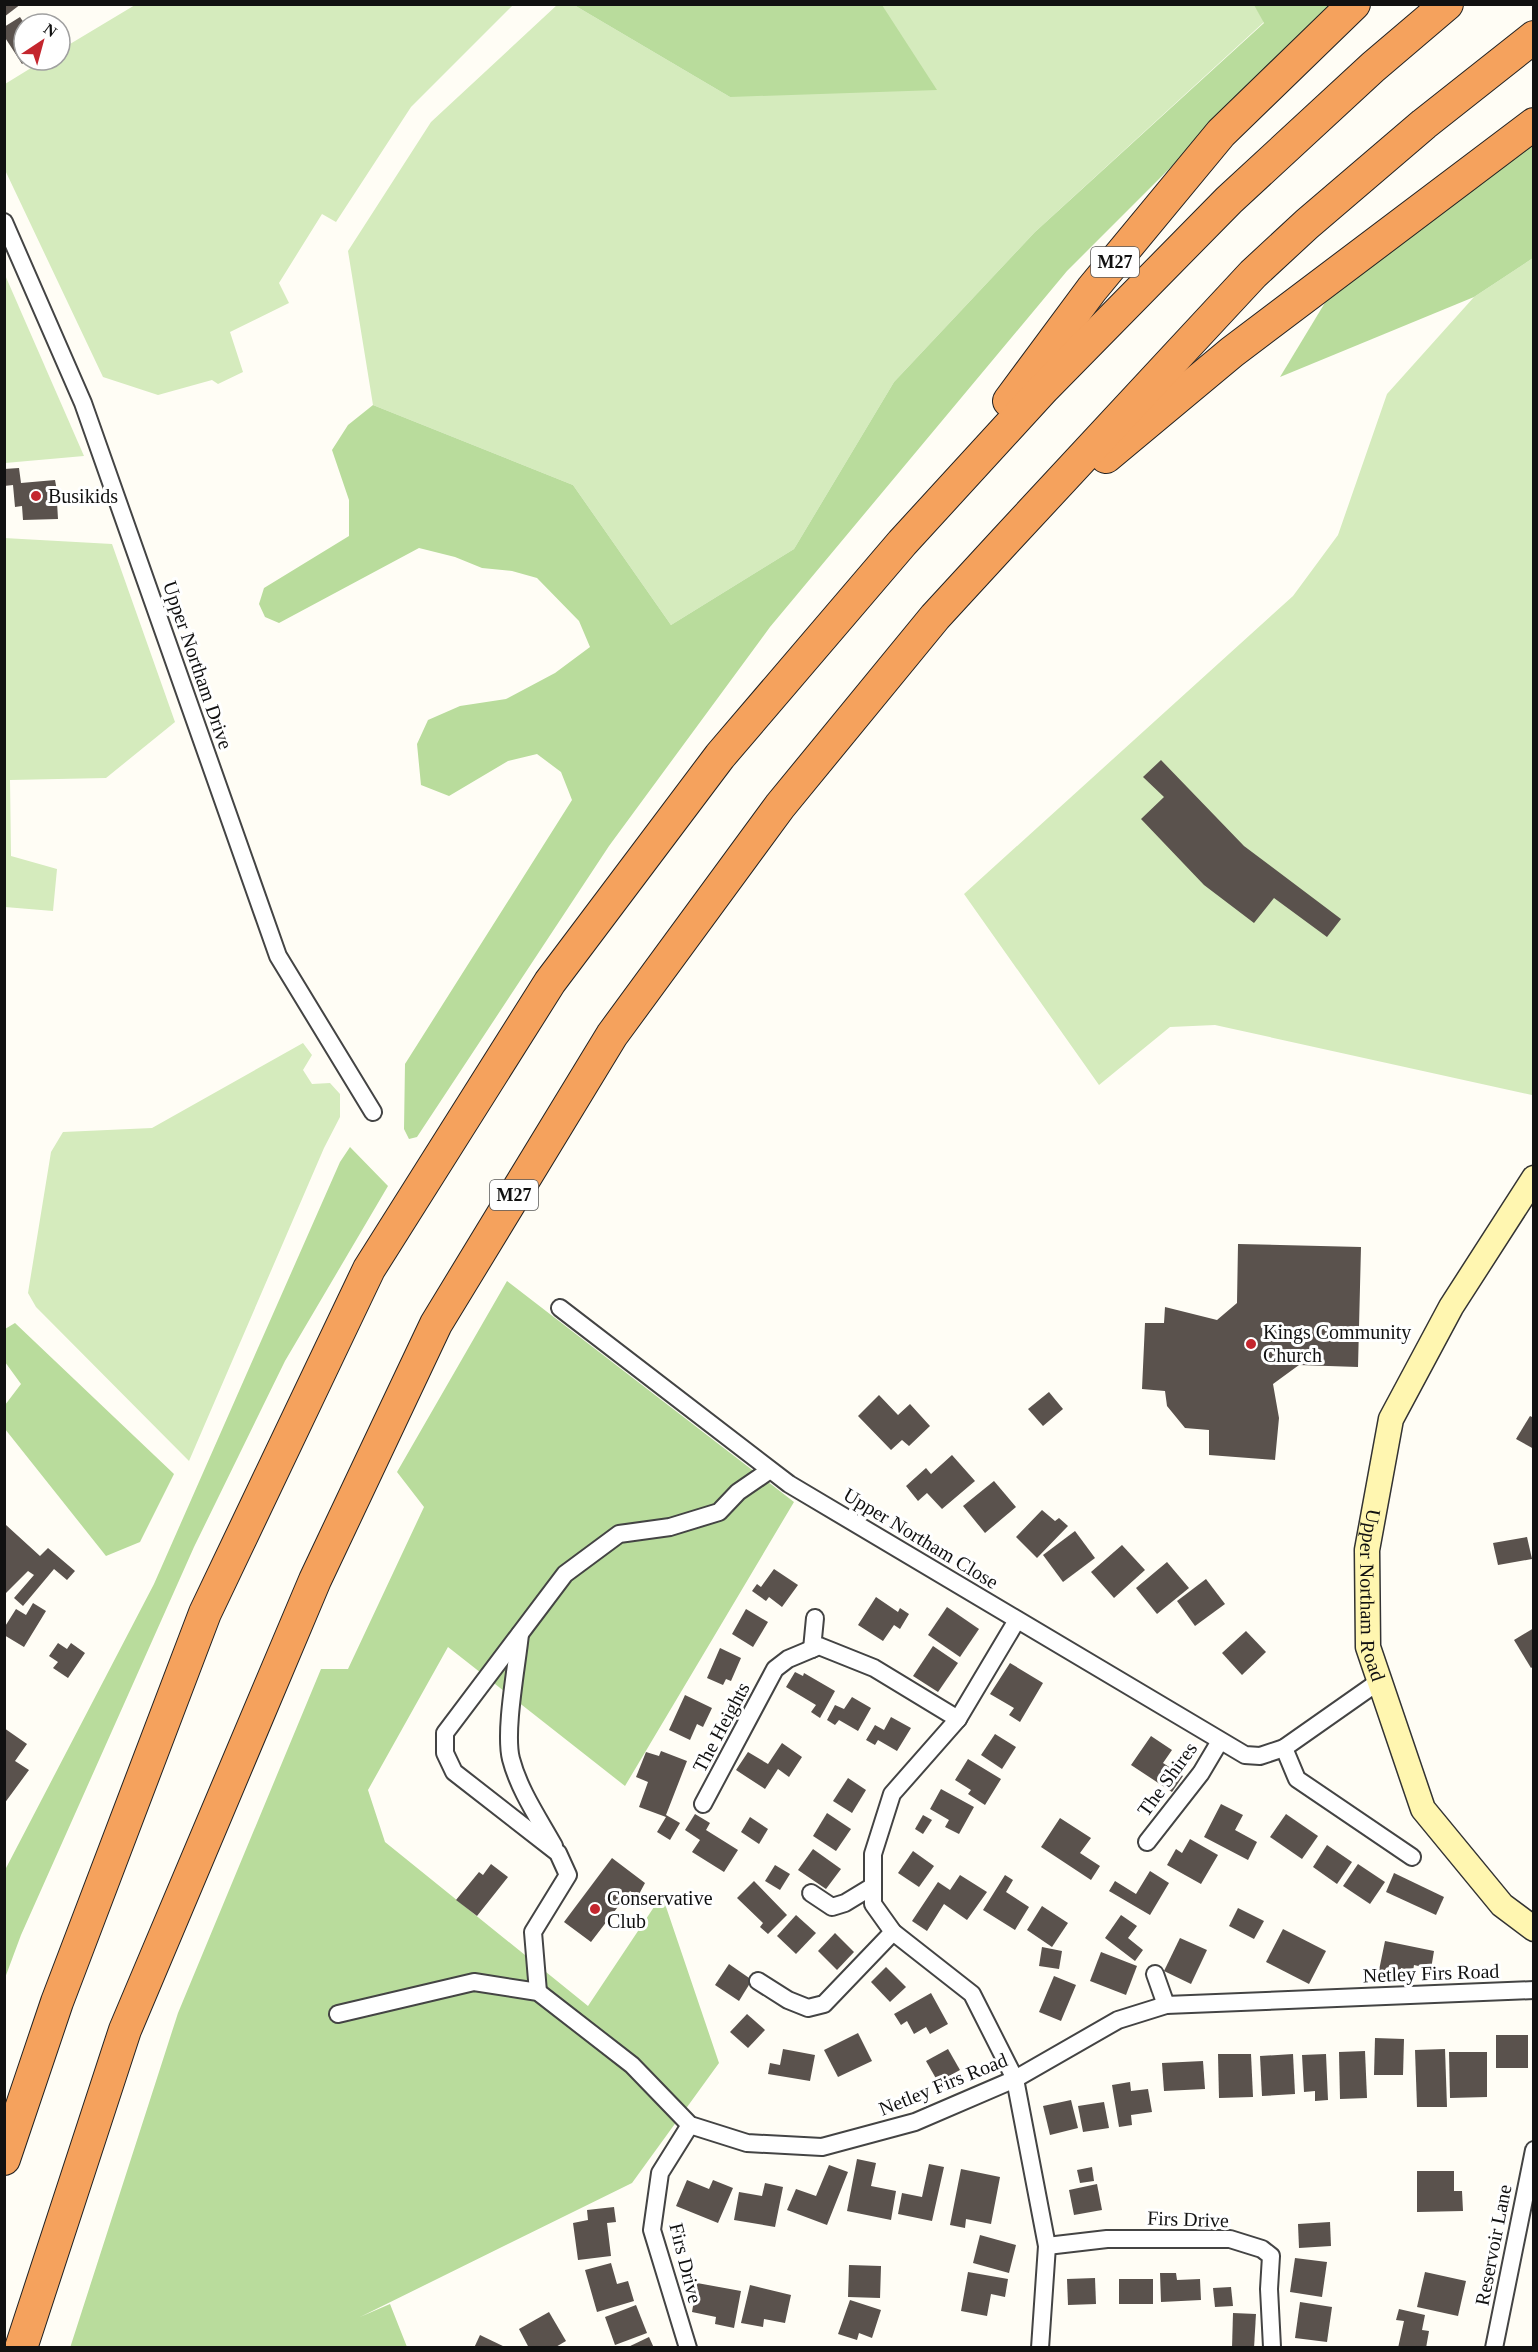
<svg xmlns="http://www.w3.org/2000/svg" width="1538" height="2352" viewBox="0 0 1538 2352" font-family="'Times New Roman',serif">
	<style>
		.green { fill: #d5ebbd }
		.forest { fill: #b9dc9c }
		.building { fill: #5a524d }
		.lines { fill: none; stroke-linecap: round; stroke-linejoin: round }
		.minor-casing { stroke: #444; stroke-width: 20 }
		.secondary-casing { stroke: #333; stroke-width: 27 }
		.motorway-casing { stroke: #222; stroke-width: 34 }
		.minor { stroke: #fff; stroke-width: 16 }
		.secondary { stroke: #fff6b0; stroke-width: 24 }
		.motorway { stroke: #f5a25d; stroke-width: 32 }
		.poi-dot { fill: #c4262e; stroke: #fff; stroke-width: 2 }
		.labels { text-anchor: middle; stroke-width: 6; stroke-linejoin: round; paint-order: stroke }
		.shield { fill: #fff; stroke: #585858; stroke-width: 1.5 }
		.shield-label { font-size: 18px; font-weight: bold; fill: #111 }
		.poi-label { font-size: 20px; fill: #111; stroke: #fff; text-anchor: start }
		.street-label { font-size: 20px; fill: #111; stroke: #fff }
	</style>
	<rect width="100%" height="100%" fill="#fffdf5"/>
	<g class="green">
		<path d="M1254 4 1264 22 1035 232 894 382 794 549 671 625 573 485 373 405 348 251 431 122 557 5H574L730 97 881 5Z"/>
		<path d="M135 5H513L411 107 336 222 322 214 279 283 289 303 230 332 243 372 218 384 212 380 158 395 103 377 5 170V84L44 60H60V50Z"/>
		<path d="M1533 258 1534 1093 1532 1095 1215 1025 1170 1027 1099 1085 964 894 1293 596 1338 535 1387 394 1474 297Z"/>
		<path d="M4 275H5L84 456 5 463Z"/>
		<path d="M4 538 112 544 175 722 106 778 10 780 11 856 57 869 53 911 5 907Z"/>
		<path d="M303 1043 312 1055 303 1070 312 1084 330 1083 340 1094V1117L324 1148 189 1461 36 1307 28 1293 51 1152 63 1132 152 1128Z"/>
	</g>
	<g class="forest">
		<path d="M574 5H882L937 90 730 97Z"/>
		<path d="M1254 5H1333L1067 271 770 627 609 846 417 1137 409 1139 404 1129 405 1064 572 800 561 772 537 754 508 761 449 796 421 785 417 744 428 720 460 706 506 699 555 673 590 647 579 621 537 578 512 571 482 568 455 557 419 548 279 623 265 617 259 604 264 588 349 536V500L332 450 348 425 373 405 573 485 671 625 794 549 894 382 1035 232 1264 23Z"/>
		<path d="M1533 124V258L1474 297 1280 377 1349 263Z"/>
		<path d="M350 1147 388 1186 285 1361 194 1547 21 1935 5 1978V1870L154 1584 340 1162Z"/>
		<path d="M507 1281 794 1502 625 1786 448 1647 368 1790 385 1842 588 2006 662 1895 719 2063 632 2183 360 2317 390 2304 407 2347 70 2348 178 2013 321 1669H348L424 1507 397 1472Z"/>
		<path d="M15 1323 174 1474 140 1542 106 1556 5 1429V1405L21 1384 5 1362V1329Z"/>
	</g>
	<g class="building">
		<path d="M4 4H21L4 17Z"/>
		<path d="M37 15 43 24H24V60H27L22 64 4 36V27L20 17 24 23Z"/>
		<path d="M19 468 21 483 55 480 59 502H57L58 519 23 520 22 506 15 507 13 485 4 486V469Z"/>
		<path d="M1161 760 1244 846 1341 919 1327 937 1274 898 1254 923 1204 885 1141 819 1164 797 1143 777Z"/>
		<path d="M1238 1244 1361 1247 1358 1367 1299 1365 1273 1384 1279 1418 1275 1460 1209 1455V1430L1185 1428 1167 1406 1165 1391 1142 1389 1145 1323H1164L1165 1307 1217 1320 1237 1303Z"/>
		<path d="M1049 1392 1063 1409 1043 1426 1028 1409Z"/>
		<path d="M879 1395 898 1415 910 1404 930 1426 909 1446 902 1440 891 1450 858 1416Z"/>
		<path d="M1530 1416 1534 1418V1449L1516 1439Z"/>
		<path d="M952 1455 975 1481 942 1509 927 1493 918 1501 906 1486 926 1468 931 1474Z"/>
		<path d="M994 1481 1016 1507 985 1533 963 1506Z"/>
		<path d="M1042 1510 1055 1521 1059 1518 1068 1526 1037 1558 1016 1537Z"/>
		<path d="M6 1525 40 1556 48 1548 75 1571 67 1580 54 1569 23 1606 14 1598 34 1575 28 1571 4 1595V1527Z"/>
		<path d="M1075 1531 1095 1558 1063 1582 1043 1555Z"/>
		<path d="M1527 1537 1532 1559 1498 1565 1493 1543Z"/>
		<path d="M1122 1545 1145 1570 1114 1598 1091 1572Z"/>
		<path d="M1167 1562 1189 1588 1157 1614 1136 1588Z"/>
		<path d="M774 1569 798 1585 782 1607 769 1597 766 1601 752 1591 757 1584 761 1587Z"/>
		<path d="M1206 1579 1225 1604 1195 1626 1177 1601Z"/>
		<path d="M876 1597 898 1612 900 1608 909 1614 900 1629 894 1625 883 1641 858 1625Z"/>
		<path d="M33 1603 46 1611 24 1647 4 1635V1628L16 1609 26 1615Z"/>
		<path d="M947 1607 979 1629 960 1657 928 1635Z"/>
		<path d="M746 1609 768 1622 753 1647 732 1634Z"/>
		<path d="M1534 1628V1666L1531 1668 1514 1640Z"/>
		<path d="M1246 1631 1266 1652 1242 1675 1222 1653Z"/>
		<path d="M58 1643 67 1649 71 1643 85 1653 68 1678 53 1668 58 1662 49 1656Z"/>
		<path d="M933 1646 958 1663 938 1692 913 1676Z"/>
		<path d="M720 1648 741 1658 731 1681 726 1679 723 1685 707 1678Z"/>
		<path d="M1010 1663 1043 1683 1020 1722 1009 1715 1014 1708 990 1694Z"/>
		<path d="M795 1672 803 1676 804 1673 835 1691 820 1718 811 1712 816 1705 786 1687Z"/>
		<path d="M685 1695 712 1708 703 1727 697 1724 690 1740 669 1730Z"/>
		<path d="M852 1697 871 1708 858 1731 839 1720 835 1725 827 1720 835 1705 844 1709Z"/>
		<path d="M891 1717 911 1728 897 1751 878 1740 875 1745 866 1740 875 1725 884 1730Z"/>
		<path d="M4 1728 27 1744 15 1761 29 1770 4 1804Z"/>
		<path d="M995 1734 1016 1747 1002 1769 981 1755Z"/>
		<path d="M1151 1736 1172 1750 1163 1763 1183 1776 1172 1792 1131 1765Z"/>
		<path d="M782 1743 802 1757 789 1777 778 1769 765 1789 736 1770 748 1752 768 1764Z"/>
		<path d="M661 1751 687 1761 666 1815 680 1823 670 1840 657 1832 666 1817 639 1807 648 1782 636 1777 646 1752 659 1756Z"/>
		<path d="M968 1759 1001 1779 985 1805 968 1794 971 1790 955 1780Z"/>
		<path d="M848 1778 866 1790 852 1813 833 1801Z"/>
		<path d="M941 1789 974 1807 959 1834 945 1827 949 1820 930 1809Z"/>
		<path d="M1221 1804 1243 1815 1235 1830 1257 1842 1248 1860 1204 1837Z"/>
		<path d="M827 1813 851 1829 836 1851 813 1836Z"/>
		<path d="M695 1814 710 1823 706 1830 738 1850 724 1872 692 1852 700 1840 685 1830Z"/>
		<path d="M1286 1814 1318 1836 1302 1859 1270 1837Z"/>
		<path d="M923 1815 932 1820 923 1834 915 1829Z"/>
		<path d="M750 1817 768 1829 759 1844 741 1832Z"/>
		<path d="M1060 1818 1091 1838 1080 1853 1100 1866 1091 1880 1041 1847Z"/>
		<path d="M1190 1839 1218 1855 1201 1884 1167 1865 1176 1849 1182 1853Z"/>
		<path d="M1327 1845 1352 1862 1337 1884 1313 1867Z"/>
		<path d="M813 1849 841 1869 826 1889 798 1870Z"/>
		<path d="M913 1851 934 1866 919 1887 898 1873Z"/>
		<path d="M612 1858 645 1883 638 1896 630 1891 591 1942 564 1922Z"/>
		<path d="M491 1864 508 1877 477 1916 456 1900 479 1872 483 1875Z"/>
		<path d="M1358 1864 1385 1882 1370 1904 1343 1886Z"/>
		<path d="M775 1865 790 1874 780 1890 765 1881Z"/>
		<path d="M1150 1871 1169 1883 1150 1915 1109 1891 1115 1881 1136 1894Z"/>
		<path d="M1394 1873 1444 1897 1436 1915 1386 1892Z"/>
		<path d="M960 1875 987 1892 967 1920 944 1904 927 1931 912 1921 938 1882 950 1890Z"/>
		<path d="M1005 1875 1013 1880 1006 1892 1029 1907 1015 1930 983 1910Z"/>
		<path d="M754 1881 787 1915 768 1934 760 1927 763 1923 737 1898Z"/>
		<path d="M1042 1906 1068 1923 1052 1947 1027 1930Z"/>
		<path d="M1238 1908 1264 1921 1254 1939 1229 1926Z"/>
		<path d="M796 1915 816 1933 796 1954 777 1936Z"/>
		<path d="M1121 1915 1137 1926 1128 1938 1143 1950 1135 1961 1105 1938Z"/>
		<path d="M1283 1929 1326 1951 1309 1984 1266 1962Z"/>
		<path d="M835 1933 854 1952 837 1970 818 1951Z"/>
		<path d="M1180 1938 1207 1950 1191 1984 1164 1971Z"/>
		<path d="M1385 1941 1434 1951 1431 1969 1414 1965 1413 1971 1401 1968 1398 1984 1377 1980Z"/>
		<path d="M1042 1947 1062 1951 1059 1969 1039 1966Z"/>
		<path d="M1101 1952 1137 1966 1126 1995 1090 1981Z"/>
		<path d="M729 1964 752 1980 739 2001 715 1985Z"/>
		<path d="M886 1967 906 1987 890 2002 871 1982Z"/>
		<path d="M1054 1976 1076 1985 1061 2021 1039 2012Z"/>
		<path d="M931 1993 948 2024 930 2034 926 2027 914 2034 907 2021 901 2025 894 2014Z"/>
		<path d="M747 2014 765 2030 748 2048 730 2032Z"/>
		<path d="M858 2033 872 2061 838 2077 824 2050Z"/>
		<rect x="1496" y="2035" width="32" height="33"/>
		<path d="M1375 2038 1404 2039 1403 2075H1374Z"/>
		<path d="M783 2049 815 2055 810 2081 768 2074 770 2063 780 2065Z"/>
		<path d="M948 2049 960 2070 938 2082 926 2061Z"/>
		<path d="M1445 2049 1447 2107H1417L1415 2050Z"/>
		<path d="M1365 2051 1367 2098 1340 2099 1339 2052Z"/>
		<path d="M1449 2052H1487V2097L1450 2098Z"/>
		<path d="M1218 2054H1251L1253 2097 1219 2098Z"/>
		<path d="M1293 2054 1295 2094 1262 2096 1260 2056Z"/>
		<path d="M1326 2054 1328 2100 1315 2101V2091L1304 2092 1302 2055Z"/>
		<path d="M1203 2061 1205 2089 1164 2091 1162 2063Z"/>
		<path d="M1130 2082 1131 2091 1148 2089 1152 2112 1131 2115 1132 2125 1119 2127 1112 2085Z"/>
		<path d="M1071 2100 1078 2128 1050 2135 1043 2106Z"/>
		<path d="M1104 2102 1109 2128 1083 2132 1078 2106Z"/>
		<path d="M857 2159 876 2163 871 2186 896 2191 891 2220 847 2211Z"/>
		<path d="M929 2164 944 2167 932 2221 898 2214 902 2193 922 2197Z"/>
		<path d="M829 2165 848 2172 827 2225 787 2210 796 2189 816 2196Z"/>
		<path d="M1092 2167 1094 2181 1080 2183 1077 2170Z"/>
		<path d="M961 2169 1000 2177 991 2224 966 2219 965 2228 950 2225Z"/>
		<path d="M1417 2171H1454V2191H1462L1463 2211 1417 2212Z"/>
		<path d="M687 2180 709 2189 713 2180 733 2188 718 2223 676 2206Z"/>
		<path d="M765 2183 783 2187 775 2227 734 2220 739 2192 762 2196Z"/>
		<path d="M1097 2184 1102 2210 1074 2215 1069 2190Z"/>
		<path d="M614 2207 616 2222 607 2223 611 2256 578 2260 573 2223 588 2220 587 2210Z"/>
		<path d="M1330 2222 1331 2246 1299 2248 1298 2224Z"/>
		<path d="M980 2235 1016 2245 1009 2273 973 2263Z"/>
		<path d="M1295 2258 1327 2262 1322 2297 1290 2292Z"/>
		<path d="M611 2263 617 2284 628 2281 634 2301 597 2312 585 2270Z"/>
		<path d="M849 2265 881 2266 880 2298 848 2297Z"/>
		<path d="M968 2272 1008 2279 1005 2297 991 2294 987 2316 961 2311Z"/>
		<path d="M1425 2272 1466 2281 1458 2316 1417 2307Z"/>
		<path d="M1160 2273H1176L1177 2280 1200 2279 1201 2300 1161 2302Z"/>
		<path d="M1095 2278 1096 2304 1068 2305 1067 2279Z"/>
		<rect x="1119" y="2279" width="34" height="25"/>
		<path d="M697 2283 741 2291 734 2328 715 2324 716 2317 692 2312Z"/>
		<path d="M750 2285 791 2295 785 2323 764 2319 763 2327 741 2323Z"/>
		<path d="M1231 2287 1233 2306 1215 2307 1213 2288Z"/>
		<path d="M850 2300 881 2310 872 2338 859 2333 857 2340 838 2334Z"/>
		<path d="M1300 2302 1332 2307 1327 2342 1295 2338Z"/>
		<path d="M636 2305 647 2333 615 2345 605 2317Z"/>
		<path d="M1399 2309 1425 2315 1422 2330 1429 2331 1426 2348H1398L1404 2321 1396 2320Z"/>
		<path d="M549 2312 566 2341 554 2348H529L519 2329Z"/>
		<path d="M1233 2313 1256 2314 1254 2348H1232Z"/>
		<path d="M480 2335 507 2348H474Z"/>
		<path d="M649 2337 654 2348H626Z"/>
	</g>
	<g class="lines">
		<defs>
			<g id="minor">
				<path d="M4 222 83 403 278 956 373 1112"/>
				<path d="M560 1308 789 1484 1245 1755 1260 1756 1284 1748 1378 1682"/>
				<path d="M1017 1620 958 1719 892 1794 873 1854V1904L893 1932 972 1994 1015 2079 1047 2246 1040 2348"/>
				<path d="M520 1634C517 1665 504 1731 511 1759 519 1790 539 1819 554 1846"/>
				<path d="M812 1649 815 1618"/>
				<path d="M1284 1748 1297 1779 1412 1857"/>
				<path d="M703 1804 775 1669 788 1659 819 1646 874 1668 958 1719"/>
				<path d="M1147 1842 1201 1773 1220 1741"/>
				<path d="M811 1893 832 1907 845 1903 873 1886"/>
				<path d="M1155 1974 1166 2005"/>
				<path d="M758 1981 788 2000 808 2008 824 2004 893 1932"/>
				<path d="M538 1992 533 1932 568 1875 558 1853 454 1772 445 1753V1733L565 1574 619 1534 670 1527 719 1512 738 1492 770 1470"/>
				<path d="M338 2014 474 1982 538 1992 632 2065 690 2125 747 2143 822 2147 915 2122 1015 2079 1118 2020 1166 2005 1534 1990"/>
				<path d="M1047 2246 1107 2239H1230L1262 2249 1271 2256 1269 2289 1272 2347"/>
				<path d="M688 2348 652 2230 660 2173 690 2125"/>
				<path d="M1494 2348 1534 2150"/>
			</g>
			<g id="secondary">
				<path id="s1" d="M1534 1178 1451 1307 1391 1419 1367 1550 1368 1647 1423 1809 1502 1905 1534 1929"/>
			</g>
			<g id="motorway">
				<path d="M1009 401 1092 289 1221 133 1354 4"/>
				<path d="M1106 457 1232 352 1534 124"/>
				<path d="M4 2159 57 2002 205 1613 369 1269 550 982 720 756 902 543 1044 388 1229 200 1373 67 1447 4"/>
				<path d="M21 2348 125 2030 315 1580 436 1324 612 1035 780 806 935 617 1004 542 1253 274 1307 224 1424 124 1534 37"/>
			</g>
		</defs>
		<use href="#minor" class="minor-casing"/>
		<use href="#secondary" class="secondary-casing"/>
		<use href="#motorway" class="motorway-casing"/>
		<use href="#minor" class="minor"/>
		<use href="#secondary" class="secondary"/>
		<use href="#motorway" class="motorway"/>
	</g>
	<g class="poi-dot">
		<circle cx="36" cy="496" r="6"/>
		<circle cx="1251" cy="1344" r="6"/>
		<circle cx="595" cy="1909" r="6"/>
	</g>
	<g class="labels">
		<g class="shield">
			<rect x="1091" y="247" width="48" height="30" rx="4.5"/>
			<rect x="490" y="1180" width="48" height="30" rx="4.5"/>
		</g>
		<g class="shield-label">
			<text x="1115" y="268">M27</text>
			<text x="514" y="1201">M27</text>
		</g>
		<g class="poi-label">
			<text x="48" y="503">Busikids</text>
			<text x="1263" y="1339">Kings Community<tspan x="1263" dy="23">Church</tspan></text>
			<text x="607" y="1905">Conservative<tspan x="607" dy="23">Club</tspan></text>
		</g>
		<g class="street-label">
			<text transform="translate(198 665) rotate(71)" y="7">Upper Northam Drive</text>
			<text transform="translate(921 1538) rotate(31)" y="7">Upper Northam Close</text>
			<text dy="7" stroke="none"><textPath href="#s1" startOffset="459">Upper Northam Road</textPath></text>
			<text transform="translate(721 1727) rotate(-62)" y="7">The Heights</text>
			<text transform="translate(1167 1779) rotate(-54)" y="7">The Shires</text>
			<text transform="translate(1431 1973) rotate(-2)" y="7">Netley Firs Road</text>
			<text transform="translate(943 2084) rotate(-22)" y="7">Netley Firs Road</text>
			<text transform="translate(1188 2219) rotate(2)" y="7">Firs Drive</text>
			<text transform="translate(1493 2245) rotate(-79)" y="7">Reservoir Lane</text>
			<text transform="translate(686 2263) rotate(76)" y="7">Firs Drive</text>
		</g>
	</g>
	<rect width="1538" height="2352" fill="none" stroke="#111111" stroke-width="12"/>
	<g transform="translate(42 42) rotate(36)"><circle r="28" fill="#ffffff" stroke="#a0a0a0" stroke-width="1.5"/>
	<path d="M0-4.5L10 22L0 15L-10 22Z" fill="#c4262e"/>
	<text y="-9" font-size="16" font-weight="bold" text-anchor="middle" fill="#111111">N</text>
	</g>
</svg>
